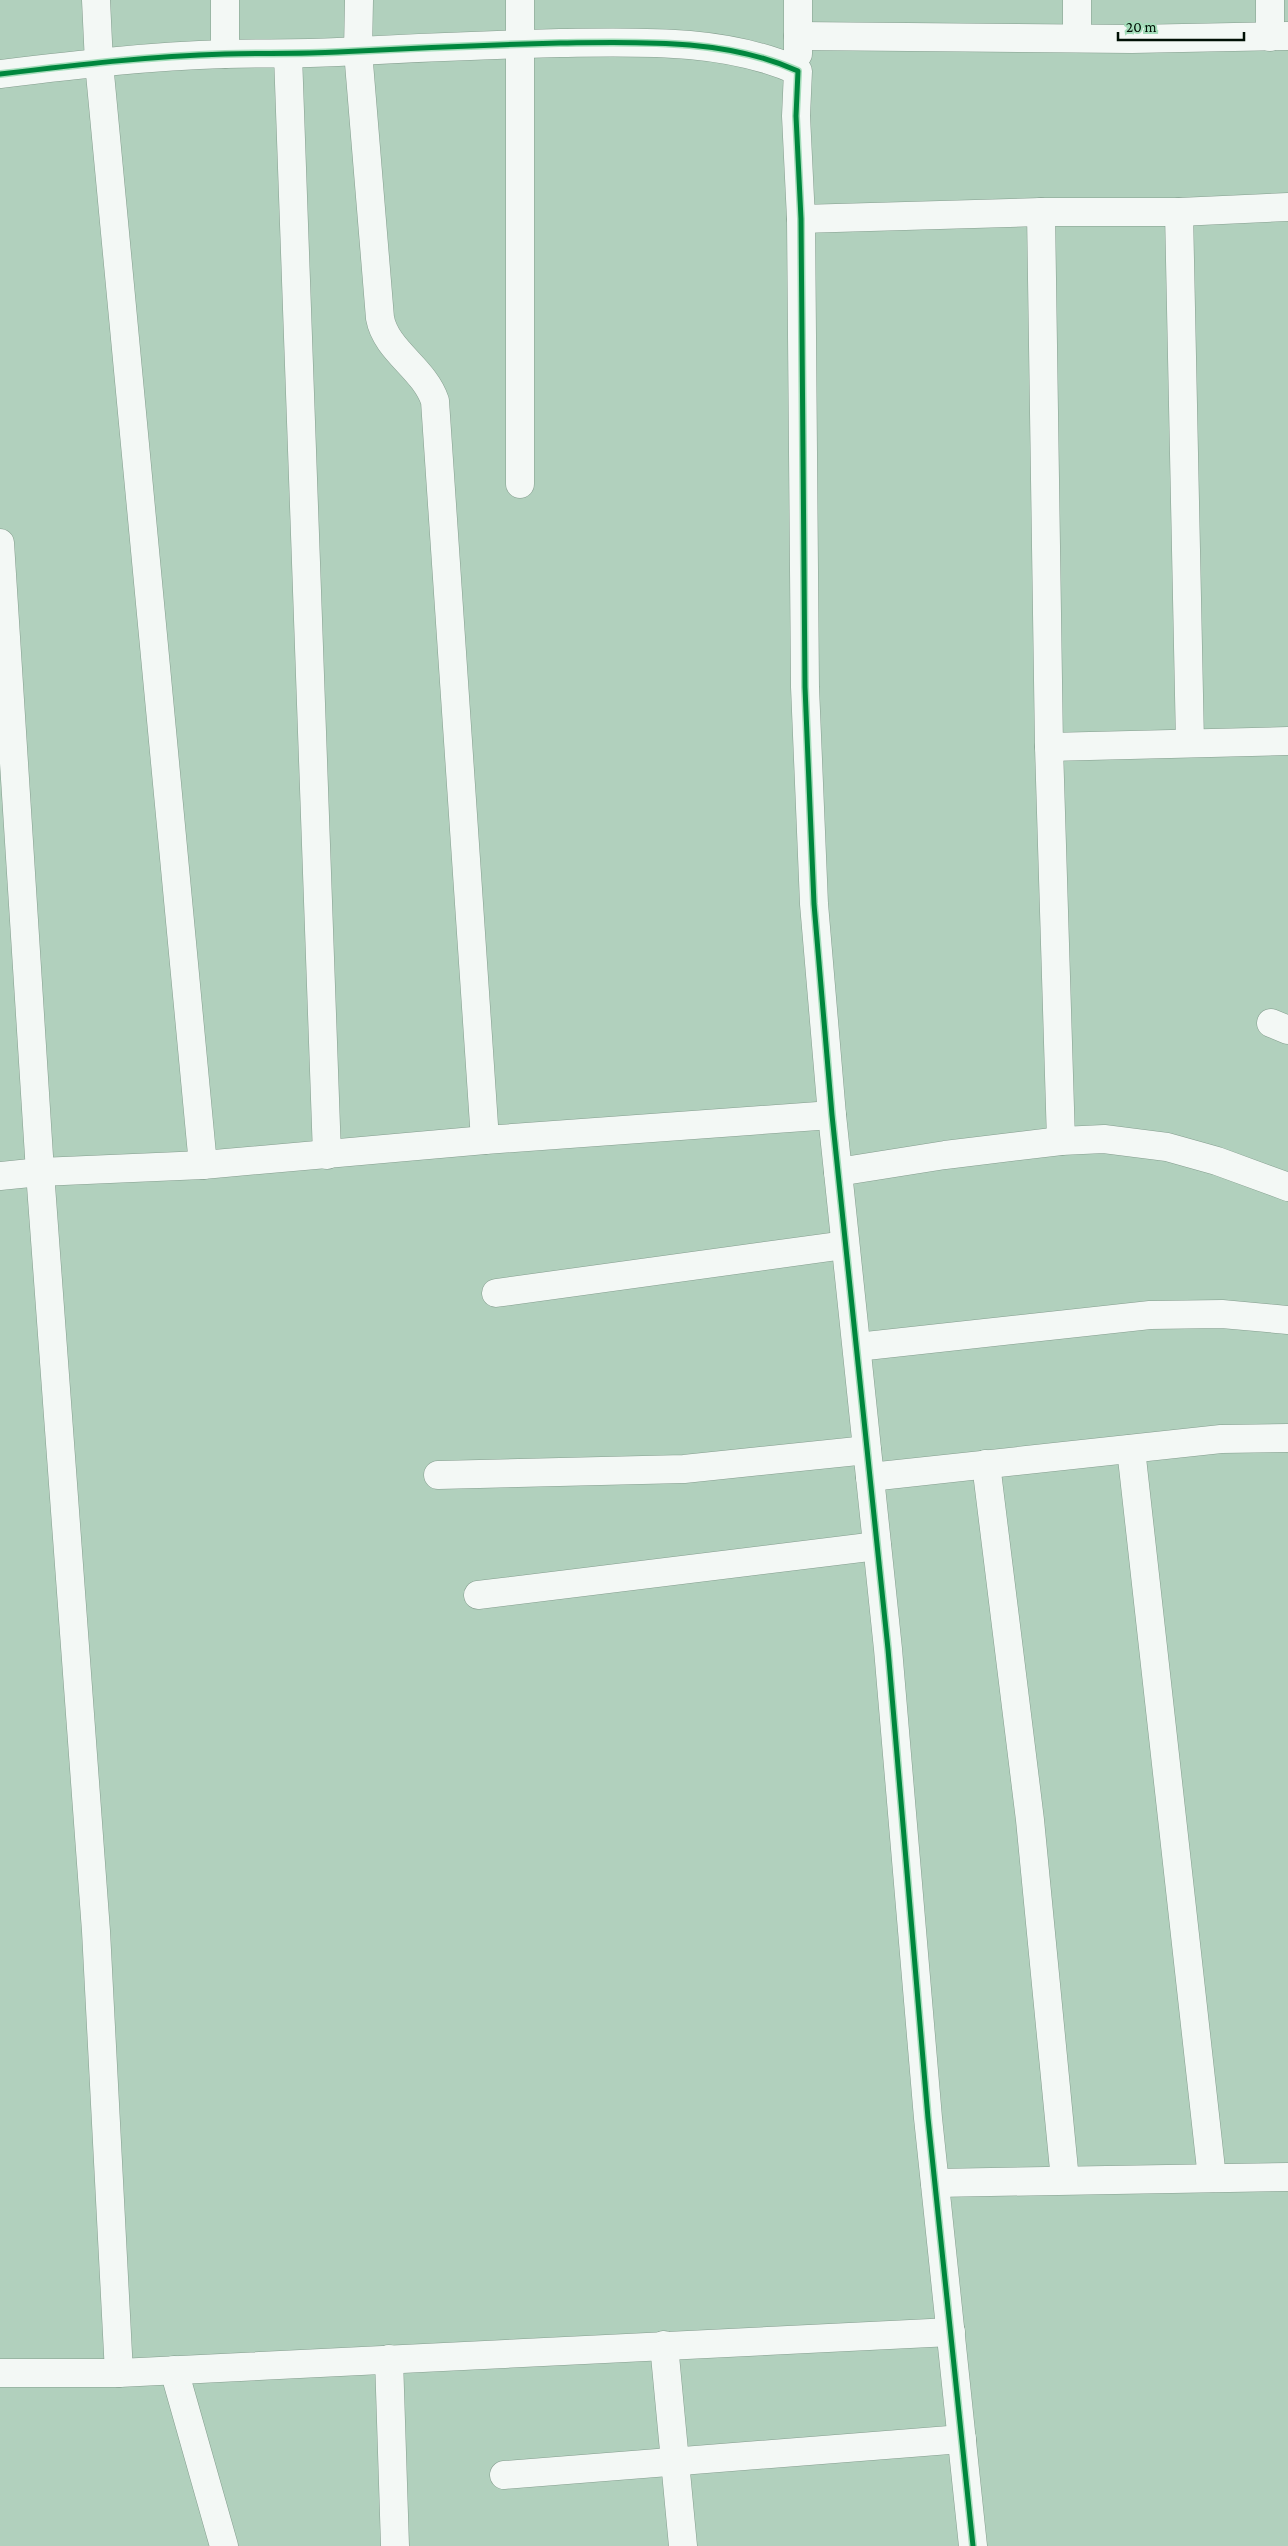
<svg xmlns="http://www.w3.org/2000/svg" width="1288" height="2546" viewBox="0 0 1288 2546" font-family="'Crimson Pro',serif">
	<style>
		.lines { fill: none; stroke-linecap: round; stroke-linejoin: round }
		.street-casing { stroke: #849d8e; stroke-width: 29 }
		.street { stroke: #f3f8f5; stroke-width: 28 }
		.cycleway-casing { stroke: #a4ddba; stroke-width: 8 }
		.cycleway { stroke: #00873e; stroke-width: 5 }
	</style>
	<rect width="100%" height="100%" fill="#b1d0bd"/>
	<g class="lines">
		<defs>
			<g id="street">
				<path d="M96 0 99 63 203 1165"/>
				<path d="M359 0 358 51 380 318C386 351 424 368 435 401L485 1140"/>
				<path d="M520 0V484"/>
				<path d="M1270 0V37"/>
				<path d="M798 36 1132 39 1288 36"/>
				<path d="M1077 38V0"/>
				<path d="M225 54V0"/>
				<path d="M798 54V0"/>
				<path d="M288 55 327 1155"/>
				<path d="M0 74C75 65 150 56 225 54 263 53 300 54 338 52 412 48 486 45 560 43 638 42 725 38 798 71L796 116 801 219 805 687 814 904 832 1115 888 1649 928 2118 973 2546"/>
				<path d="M1041 212 1049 747 1061 1141"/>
				<path d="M1179 212 1190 743"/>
				<path d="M801 219 1041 212H1179L1288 207"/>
				<path d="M0 543 40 1172 96 1931 119 2373"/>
				<path d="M1049 747 1288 741"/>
				<path d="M1271 1023 1288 1030"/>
				<path d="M838 1172 945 1155 1061 1141 1104 1139 1167 1147 1217 1161 1288 1187"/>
				<path d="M0 1176 40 1172 203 1165 485 1140 832 1115"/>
				<path d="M496 1293 845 1245"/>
				<path d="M857 1347 1150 1315 1222 1314 1288 1320"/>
				<path d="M1131 1449 1212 2178"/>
				<path d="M986 1464 1030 1820 1065 2180"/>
				<path d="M438 1475 684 1469 867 1450"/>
				<path d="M870 1477 1221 1439 1288 1438"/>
				<path d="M478 1595 877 1546"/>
				<path d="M935 2183 1288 2177"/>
				<path d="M664 2345 683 2546"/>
				<path d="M389 2359 395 2546"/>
				<path d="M174 2370 224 2546"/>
				<path d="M0 2373H119L951 2332"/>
				<path d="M504 2475 962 2439"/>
			</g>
		</defs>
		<use href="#street" class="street-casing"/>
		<use href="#street" class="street"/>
		<defs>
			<path id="cycleway" d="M0 74C75 65 150 56 225 54 263 53 300 54 338 52 412 48 486 45 560 43 638 42 725 38 798 71L796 116 801 219 805 687 814 904 832 1115 888 1649 928 2118 973 2546"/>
		</defs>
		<use href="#cycleway" class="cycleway-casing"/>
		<use href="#cycleway" class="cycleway"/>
	</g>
	<path d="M1118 32v8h126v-8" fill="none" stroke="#001005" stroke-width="2.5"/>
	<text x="1126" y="32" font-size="15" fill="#001005" stroke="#a4ddba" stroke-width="4" paint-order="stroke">20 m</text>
</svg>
